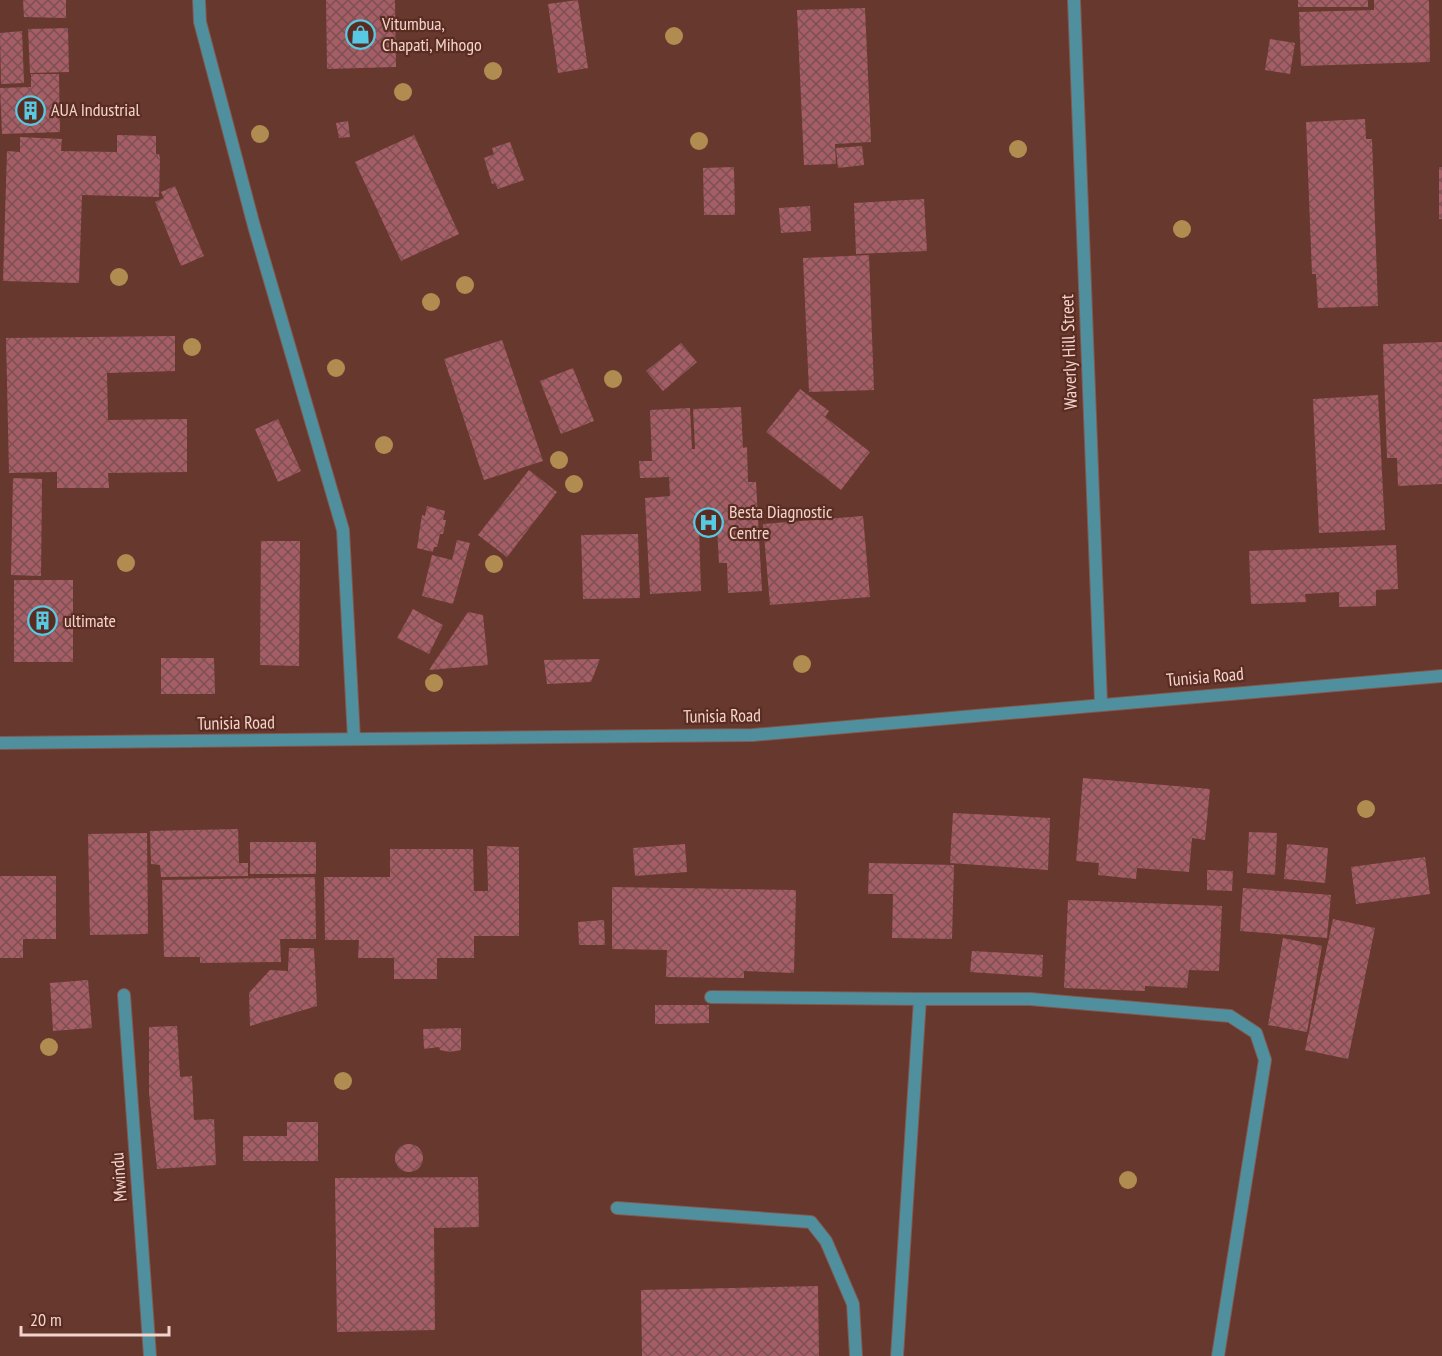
<svg xmlns="http://www.w3.org/2000/svg" width="1442" height="1356" viewBox="0 0 1442 1356" font-family="'PT Sans Narrow',sans-serif">
	<style>
		.building { fill: url(#building-cross-hatch) }
		.lines { fill: none; stroke-linecap: round; stroke-linejoin: round }
		.service-casing { stroke: #83574d; stroke-width: 14 }
		.minor-casing { stroke: #83574d; stroke-width: 14 }
		.service { stroke: #50909e; stroke-width: 12 }
		.minor { stroke: #50909e; stroke-width: 12 }
		.tree { fill: #b08c51 }
		.labels { text-anchor: middle; stroke-width: 4.5; stroke-linejoin: round; paint-order: stroke }
		.poi-label { font-size: 18px; fill: #f2d4cd; stroke: #5b2d22; text-anchor: start }
		.street-label { font-size: 18px; fill: #f2d4cd; stroke: #5b2d22 }
	</style>
	<defs>
		<pattern id="building-cross-hatch" width="8" height="8" patternUnits="userSpaceOnUse" patternTransform="scale(1.5)"><rect width="8" height="8" fill="#a55e65"/><path d="M0 0l8 8M0 8l8-8" fill="none" stroke="#7c5053"/></pattern>
	</defs>
	<rect width="100%" height="100%" fill="#67382d"/>
	<g class="building">
		<path d="M23 0H66V18L24 17Z"/>
		<path d="M326 0H395L396 67 327 69Z"/>
		<path d="M578 0 588 68 558 73 548 4Z"/>
		<rect x="1298" y="0" width="70" height="7"/>
		<path d="M1374 0H1429L1430 62 1301 66 1299 12 1374 10Z"/>
		<path d="M865 8 871 142 835 144 836 164 804 165 797 10Z"/>
		<path d="M68 28 69 72 30 73 28 29Z"/>
		<path d="M22 31 24 83 1 84 0 33Z"/>
		<path d="M1270 39 1295 43 1290 74 1265 70Z"/>
		<path d="M31 74H59L60 132 2 134 0 88 31 87Z"/>
		<path d="M1365 119 1366 139H1372L1378 306 1318 308 1316 274H1312L1306 122Z"/>
		<path d="M348 121 350 137 339 138 336 123Z"/>
		<path d="M117 135 156 136V154H159L160 158 159 197 82 195 79 283 3 281 7 151 20 152V137L62 139 61 151 117 152Z"/>
		<path d="M414 135 459 234 401 261 355 162Z"/>
		<path d="M510 142 524 180 498 189 495 183 492 184 484 158 494 154 492 148Z"/>
		<path d="M862 146 864 165 838 168 836 148Z"/>
		<path d="M734 167 735 215H704L703 168Z"/>
		<rect x="1439" y="167" width="3" height="52"/>
		<path d="M175 186 204 256 181 266 155 202 164 198 161 192Z"/>
		<path d="M924 199 927 251 856 254 854 203Z"/>
		<path d="M810 206 811 231 781 233 779 208Z"/>
		<path d="M869 255 874 390 809 392 803 258Z"/>
		<path d="M175 336V371L107 373 108 420 187 419V472L108 473 109 488H57V472L9 473 6 338Z"/>
		<path d="M502 340 543 461 484 480 444 359Z"/>
		<path d="M1442 342V484L1398 486 1397 458H1387L1383 344Z"/>
		<path d="M681 343 697 362 663 391 646 371Z"/>
		<path d="M573 368 594 421 561 434 540 381Z"/>
		<path d="M800 389 829 411 825 417 870 452 841 490 766 432Z"/>
		<path d="M1378 395 1385 530 1319 533 1313 399Z"/>
		<path d="M741 407 743 448 747 447 748 482H756L762 591 728 593 727 563H719L717 528 699 529 701 591 650 594 645 498 670 496 669 477 640 478 639 461H652L650 410 690 408 692 449H695L693 409Z"/>
		<path d="M278 419 301 471 278 482 255 429Z"/>
		<path d="M529 470 557 492 507 557 478 535Z"/>
		<path d="M13 478 42 479 41 576 11 575Z"/>
		<path d="M427 506 445 511 443 520H446L443 534H440L437 547H434L433 552 417 548 422 515 425 516Z"/>
		<path d="M863 516 870 597 770 605 763 524Z"/>
		<path d="M638 534 640 598 583 599 581 535Z"/>
		<path d="M457 540 470 543 453 604 422 596 432 555 452 560Z"/>
		<path d="M261 541H300L299 666 260 665Z"/>
		<path d="M1396 545 1398 589 1376 590V606L1339 607V592L1305 594 1306 602 1251 604 1249 551Z"/>
		<rect x="14" y="580" width="59" height="82"/>
		<path d="M413 609 443 625 429 654 397 638Z"/>
		<path d="M468 612 483 615 488 665 429 670Z"/>
		<path d="M161 658H214L215 694H161Z"/>
		<path d="M600 659 591 682 547 684 544 660Z"/>
		<path d="M1083 778 1210 789 1205 840 1192 838 1189 872 1137 868 1136 879 1098 875 1099 863 1076 861Z"/>
		<path d="M953 813 1050 818 1048 870 950 863Z"/>
		<path d="M238 829 239 863H248V876L161 877 160 865 151 864 150 831Z"/>
		<path d="M1249 832 1277 833 1275 875 1247 873Z"/>
		<path d="M147 833 148 934 90 935 88 834Z"/>
		<rect x="250" y="842" width="66" height="32"/>
		<path d="M685 844 687 872 635 876 633 848Z"/>
		<path d="M1287 844 1328 848 1325 883 1284 879Z"/>
		<path d="M487 846 519 847V936H474V958H437V979H394V958H358L359 940H325L324 877H390V849H473L474 900V891H488Z"/>
		<path d="M1425 857 1430 894 1356 904 1351 867Z"/>
		<path d="M869 863 954 865 952 939 892 938 893 894H868Z"/>
		<path d="M1207 870 1233 871 1232 891 1207 890Z"/>
		<path d="M0 876H56V939H23V958H0Z"/>
		<path d="M315 877 316 939H280L281 962 200 963V957H164L162 880Z"/>
		<path d="M612 887 796 890 794 973 744 971V978L666 977 667 950 612 949Z"/>
		<path d="M1243 888 1331 895 1327 938 1240 931Z"/>
		<path d="M1068 900 1222 906 1219 971 1189 970 1187 988 1145 986V991L1064 988Z"/>
		<path d="M1333 919 1375 928 1348 1059 1305 1050Z"/>
		<path d="M604 920 605 945H579L578 922Z"/>
		<path d="M1283 938 1322 946 1307 1032 1268 1025Z"/>
		<path d="M289 948H314L317 1006 250 1026 249 993 270 970 288 971Z"/>
		<path d="M972 951 1043 955 1042 977 970 972Z"/>
		<path d="M88 980 92 1028 53 1031 50 983Z"/>
		<path d="M655 1005H709V1023L655 1024Z"/>
		<path d="M177 1026 180 1077 192 1076 194 1120 214 1119 216 1165 157 1169 149 1093V1027Z"/>
		<path d="M461 1028V1050L450 1052 440 1050 439 1047 424 1049 423 1029Z"/>
		<path d="M287 1122H318V1161H243V1136H287Z"/>
		<circle cx="409" cy="1158" r="14"/>
		<path d="M478 1177 479 1227 434 1228 435 1330 337 1332 335 1178Z"/>
		<path d="M818 1286 819 1356H642L641 1290Z"/>
	</g>
	<g class="lines">
		<defs>
			<path id="service" d="M617 1208 811 1222 826 1241 853 1304 856 1356"/>
			<g id="minor">
				<path d="M199 0 200 22 254 226 343 530 354 739"/>
				<path d="M1074 0 1101 703"/>
				<path d="M0 743 753 735 1442 676"/>
				<path d="M124 995 150 1356"/>
				<path d="M711 997 920 999 897 1356"/>
				<path d="M920 999H1030L1230 1016 1256 1033 1265 1060 1218 1356"/>
			</g>
		</defs>
		<use href="#service" class="service-casing"/>
		<use href="#minor" class="minor-casing"/>
		<use href="#service" class="service"/>
		<use href="#minor" class="minor"/>
	</g>
	<g class="tree">
		<circle cx="674" cy="36" r="9"/>
		<circle cx="493" cy="71" r="9"/>
		<circle cx="403" cy="92" r="9"/>
		<circle cx="260" cy="134" r="9"/>
		<circle cx="699" cy="141" r="9"/>
		<circle cx="1018" cy="149" r="9"/>
		<circle cx="1182" cy="229" r="9"/>
		<circle cx="119" cy="277" r="9"/>
		<circle cx="465" cy="285" r="9"/>
		<circle cx="431" cy="302" r="9"/>
		<circle cx="192" cy="347" r="9"/>
		<circle cx="336" cy="368" r="9"/>
		<circle cx="613" cy="379" r="9"/>
		<circle cx="384" cy="445" r="9"/>
		<circle cx="559" cy="460" r="9"/>
		<circle cx="574" cy="484" r="9"/>
		<circle cx="126" cy="563" r="9"/>
		<circle cx="494" cy="564" r="9"/>
		<circle cx="802" cy="664" r="9"/>
		<circle cx="434" cy="683" r="9"/>
		<circle cx="1366" cy="809" r="9"/>
		<circle cx="49" cy="1047" r="9"/>
		<circle cx="343" cy="1081" r="9"/>
		<circle cx="1128" cy="1180" r="9"/>
	</g>
	<defs>
		<symbol id="shop-ring" viewBox="-11 -11 22 22"><circle r="9.5" fill="#5b2d22" stroke="#57c9e2" stroke-width="1.5"/><path d="M-5-2.5h2.3a2.7 3.5 0 0 1 5.4 0H5L5.5 6h-11ZM-1.5-2.5h3a1.5 2.3 0 0 0-3 0Z" fill="#57c9e2"/></symbol>
		<symbol id="building-ring" viewBox="-11 -11 22 22"><circle r="9.5" fill="#5b2d22" stroke="#57c9e2" stroke-width="1.5"/><path d="M-4-6H4V6H1V3H-1V6H-4ZM-2.5-4.3h1.7v1.8h-1.7ZM.8-4.3h1.7v1.8H.8ZM-2.5-1h1.7V.8h-1.7ZM.8-1h1.7V.8H.8Z" fill="#57c9e2"/></symbol>
		<symbol id="hospital-ring" viewBox="-11 -11 22 22"><circle r="9.5" fill="#5b2d22" stroke="#57c9e2" stroke-width="1.5"/><path d="M-5-5h3v3.5h4V-5h3V5h-3V1.5h-4V5h-3Z" fill="#57c9e2"/></symbol>
	</defs>
	<g fill-rule="evenodd">
		<use href="#shop-ring" x="344" y="18" width="33" height="33"/>
		<use href="#building-ring" x="14" y="94" width="33" height="33"/>
		<use href="#hospital-ring" x="692" y="506" width="33" height="33"/>
		<use href="#building-ring" x="26" y="604" width="33" height="33"/>
	</g>
	<g class="labels">
		<g class="poi-label">
			<text x="382" y="30">Vitumbua,<tspan x="382" dy="21">Chapati, Mihogo</tspan></text>
			<text x="51" y="116">AUA Industrial</text>
			<text x="729" y="518">Besta Diagnostic<tspan x="729" dy="21">Centre</tspan></text>
			<text x="64" y="627">ultimate</text>
		</g>
		<g class="street-label">
			<text transform="translate(1069 352) rotate(-92)" y="6">Waverly Hill Street</text>
			<text transform="translate(1205 677) rotate(-5)" y="6">Tunisia Road</text>
			<text transform="translate(722 716) rotate(-1)" y="6">Tunisia Road</text>
			<text transform="translate(236 723) rotate(-1)" y="6">Tunisia Road</text>
			<text transform="translate(119 1177) rotate(-94)" y="6">Mwindu</text>
		</g>
	</g>
	<path d="M21 1326v9h148v-9" fill="none" stroke="#f2d4cd" stroke-width="3"/>
	<text x="30" y="1326" font-size="18" fill="#f2d4cd" stroke="#5b2d22" stroke-width="4.5" paint-order="stroke">20 m</text>
</svg>
